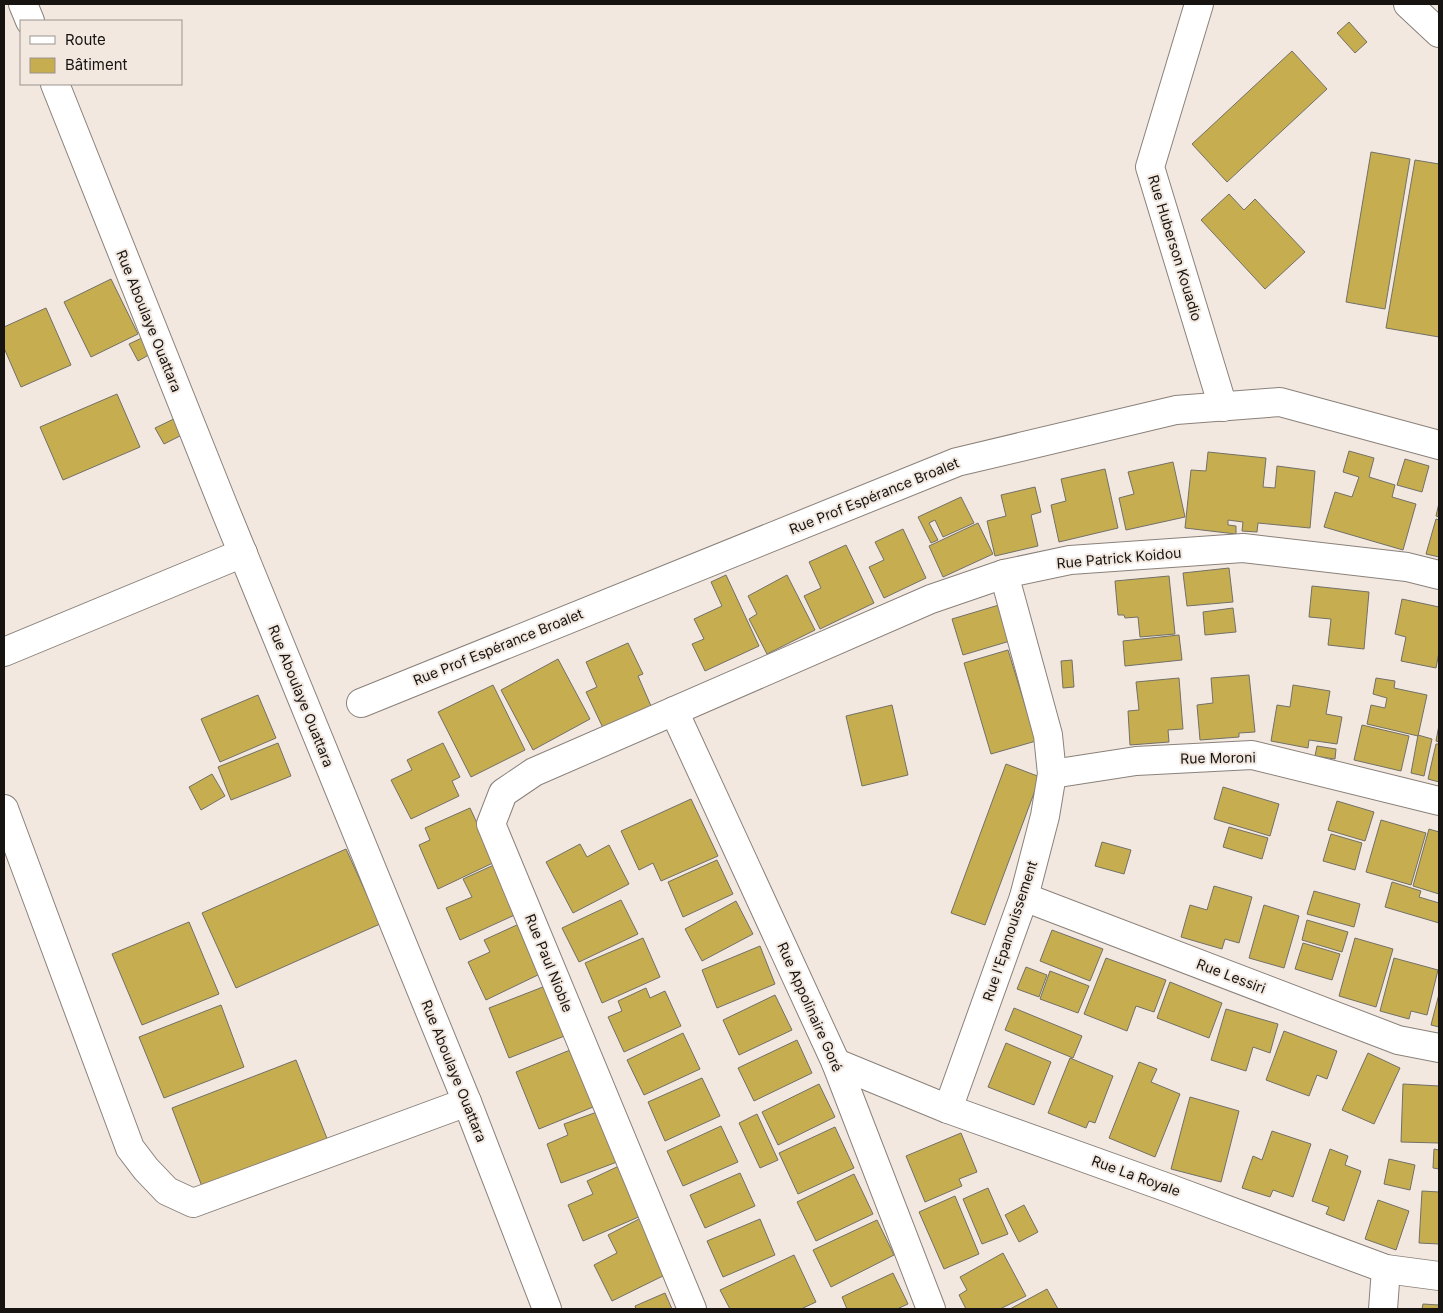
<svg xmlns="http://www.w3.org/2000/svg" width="1443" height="1313" viewBox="0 0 1443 1313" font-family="Inter,sans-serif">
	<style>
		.building { fill: #c6ae50; stroke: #727066 }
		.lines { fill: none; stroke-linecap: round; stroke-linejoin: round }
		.minor-casing { stroke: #8a817a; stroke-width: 30 }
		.minor { stroke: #fff; stroke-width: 28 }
		.labels { text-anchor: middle; stroke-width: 4; stroke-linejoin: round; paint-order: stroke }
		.street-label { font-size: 14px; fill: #161310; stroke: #f2e8e0 }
	</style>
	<rect width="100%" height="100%" fill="#f2e8e0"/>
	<g class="building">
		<path d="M1349 22 1367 42 1355 53 1337 33Z"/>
		<path d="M1292 51 1327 89 1227 182 1192 144Z"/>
		<path d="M1371 152 1410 159 1385 309 1346 302Z"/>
		<path d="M1415 160 1439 164V337L1386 328Z"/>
		<path d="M1229 194 1244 210 1255 199 1305 252 1265 289 1201 220Z"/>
		<path d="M111 279 138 334 91 357 64 302Z"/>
		<path d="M46 308 71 365 21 387 4 348V327Z"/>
		<path d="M146 336 154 352 138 361 129 344Z"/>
		<path d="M117 394 140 447 63 480 40 427Z"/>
		<path d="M180 416 188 432 164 444 155 428Z"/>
		<path d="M1349 451 1374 458 1369 477 1395 485 1392 497 1416 504 1403 550 1324 527 1335 492 1352 497 1359 477 1343 472Z"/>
		<path d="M1208 452 1266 458 1263 487 1275 488 1277 466 1315 471 1310 528 1258 523 1257 532 1242 531 1243 522 1228 520V525L1236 526V534L1185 528 1191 470 1206 471Z"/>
		<path d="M1405 459 1429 466 1422 492 1397 485Z"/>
		<path d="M1173 462 1185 517 1126 530 1119 498 1134 494 1128 472Z"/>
		<path d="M1105 469 1118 528 1059 542 1051 505 1066 501 1061 479Z"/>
		<path d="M1035 487 1041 512 1031 515 1038 546 995 556 987 521 1006 516 1001 495Z"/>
		<path d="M961 497 974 523 943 537 935 520 929 523 938 540 931 543 918 517Z"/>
		<path d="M1439 503V517L1436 516Z"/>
		<path d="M1436 519 1439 520V557L1426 554Z"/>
		<path d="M978 523 993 554 943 577 929 546Z"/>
		<path d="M903 529 926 578 884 598 869 567 884 560 875 542Z"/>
		<path d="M846 545 874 603 820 629 804 596 821 588 809 562Z"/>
		<path d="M1229 568 1233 602 1187 606 1183 573Z"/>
		<path d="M726 575 759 646 705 671 692 644 704 639 694 619 722 606 711 582Z"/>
		<path d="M787 575 815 630 767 654 749 619 757 614 748 596Z"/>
		<path d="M1169 576 1175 634 1140 637 1138 617 1125 618 1124 615H1118L1115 581Z"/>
		<path d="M1312 586 1369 592 1364 649 1328 645 1331 619 1309 617Z"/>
		<path d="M1402 599 1439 607V652L1436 668 1401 661 1406 637 1395 634Z"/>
		<path d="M999 605 1010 641 963 655 952 619Z"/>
		<path d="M1233 608 1236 632 1205 635 1203 612Z"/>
		<path d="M1179 635 1182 660 1125 666 1123 641Z"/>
		<path d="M628 643 643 674 638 676 651 706 603 728 586 692 597 687 586 662Z"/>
		<path d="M1008 650 1036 741 991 754 964 663Z"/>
		<path d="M558 659 590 719 533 750 501 690Z"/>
		<path d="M1072 660 1074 687 1063 688 1061 661Z"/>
		<path d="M1249 675 1255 732 1239 733V737L1200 740 1197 705 1213 703 1211 678Z"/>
		<path d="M1179 678 1183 729 1168 730 1169 742 1130 745 1128 711 1139 710 1136 682Z"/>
		<path d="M1376 678 1395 681 1394 688 1427 695 1418 736 1367 724 1371 705 1385 708 1387 698 1373 694Z"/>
		<path d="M493 685 525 750 471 777 438 712Z"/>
		<path d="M1293 685 1330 691 1326 714 1342 717 1337 744 1309 740 1308 748 1271 741 1277 705 1290 707Z"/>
		<path d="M258 695 276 738 220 762 201 719Z"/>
		<path d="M892 705 908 775 862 786 846 716Z"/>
		<path d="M1362 725 1409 736 1401 771 1354 760Z"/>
		<path d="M1439 725V742L1436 741Z"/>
		<path d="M1418 735 1432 739 1424 776 1411 773Z"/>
		<path d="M278 743 291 776 231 800 218 767Z"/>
		<path d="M443 743 460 777 452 781 459 796 411 819 391 780 412 770 407 760Z"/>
		<path d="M1436 744H1439V782L1428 779Z"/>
		<path d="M1317 746 1336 749 1335 759 1315 756Z"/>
		<path d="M1006 764 1040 777 985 925 951 913Z"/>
		<path d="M212 774 225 796 201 810 189 787Z"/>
		<path d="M1223 787 1279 804 1270 836 1214 819Z"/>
		<path d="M691 799 718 856 661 881 653 863 639 870 621 831Z"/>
		<path d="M1337 801 1374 812 1365 841 1328 830Z"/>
		<path d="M470 808 495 862 438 889 419 845 430 840 425 828Z"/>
		<path d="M1381 820 1426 833 1411 885 1366 872Z"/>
		<path d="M1229 827 1268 838 1262 859 1223 847Z"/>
		<path d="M1429 829 1439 832V894L1413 886Z"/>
		<path d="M1331 834 1362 843 1355 870 1323 861Z"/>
		<path d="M1102 842 1131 850 1124 874 1095 866Z"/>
		<path d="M580 844 587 857 609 845 629 884 573 913 546 862Z"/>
		<path d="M346 849 380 924 236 988 202 913Z"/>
		<path d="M717 860 733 894 683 917 668 882Z"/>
		<path d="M496 864 519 913 460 940 446 908 472 897 463 879Z"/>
		<path d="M1392 882 1421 891 1419 897 1439 903V923L1385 907Z"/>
		<path d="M1214 886 1252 897 1239 943 1225 939 1222 949 1181 937 1190 905 1207 910Z"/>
		<path d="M1314 891 1360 904 1354 927 1307 914Z"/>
		<path d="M621 900 638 934 579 962 562 928Z"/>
		<path d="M736 901 753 934 702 961 685 929Z"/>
		<path d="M1264 905 1299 916 1284 968 1249 958Z"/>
		<path d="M1307 920 1348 932 1342 952 1302 940Z"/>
		<path d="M189 922 219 994 142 1025 112 954Z"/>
		<path d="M519 924 542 973 486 1000 468 962 490 952 484 940Z"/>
		<path d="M1052 930 1103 949 1090 981 1040 961Z"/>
		<path d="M643 938 660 977 602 1003 585 963Z"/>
		<path d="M1355 938 1393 949 1376 1007 1339 996Z"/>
		<path d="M1303 943 1340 954 1332 980 1295 969Z"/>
		<path d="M760 946 775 984 717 1008 702 970Z"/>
		<path d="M1106 958 1166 980 1154 1012 1136 1006 1127 1031 1084 1014Z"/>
		<path d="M1394 958 1438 970 1427 1015 1411 1011 1409 1019 1380 1011Z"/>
		<path d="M1026 967 1047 975 1039 997 1017 989Z"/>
		<path d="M1050 971 1089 986 1078 1013 1040 999Z"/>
		<path d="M1170 982 1222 1003 1209 1038 1157 1018Z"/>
		<path d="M548 985 567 1035 509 1058 489 1008Z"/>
		<path d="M646 988 650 998 665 991 681 1026 624 1052 608 1017 622 1011 618 1001Z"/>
		<path d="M1439 994V1027L1431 1025Z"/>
		<path d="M775 995 792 1030 739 1055 723 1020Z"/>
		<path d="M221 1005 244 1067 164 1098 139 1037Z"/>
		<path d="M1014 1008 1082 1036 1073 1058 1005 1030Z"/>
		<path d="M1226 1009 1278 1024 1270 1053 1253 1047 1246 1071 1211 1060Z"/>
		<path d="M1284 1031 1337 1051 1327 1079 1317 1075 1309 1096 1266 1080Z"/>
		<path d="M683 1033 700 1069 644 1095 627 1060Z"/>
		<path d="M797 1040 812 1073 754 1101 738 1068Z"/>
		<path d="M1006 1043 1051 1062 1034 1105 988 1087Z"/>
		<path d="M575 1048 598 1105 539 1129 516 1072Z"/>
		<path d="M1368 1053 1400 1068 1374 1124 1342 1110Z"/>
		<path d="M1070 1058 1113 1076 1095 1123 1089 1121 1086 1128 1048 1113Z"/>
		<path d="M296 1060 328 1141 203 1189 172 1108Z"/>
		<path d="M1139 1062 1157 1069 1151 1082 1180 1094 1155 1157 1109 1138Z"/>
		<path d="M702 1078 720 1116 665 1141 648 1102Z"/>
		<path d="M819 1084 835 1117 778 1145 762 1112Z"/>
		<path d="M1403 1084 1439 1086V1143L1401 1142Z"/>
		<path d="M1190 1097 1239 1111 1221 1182 1171 1169Z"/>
		<path d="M597 1112 617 1162 561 1183 547 1144 568 1135 564 1124Z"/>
		<path d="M757 1114 778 1160 760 1168 739 1123Z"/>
		<path d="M721 1126 738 1162 683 1186 667 1151Z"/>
		<path d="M835 1127 854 1168 798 1194 779 1153Z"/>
		<path d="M1272 1131 1311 1144 1293 1197 1273 1190 1270 1197 1242 1188 1253 1156 1262 1160Z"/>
		<path d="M961 1133 977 1172 959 1179 962 1186 925 1202 906 1156Z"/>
		<path d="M1330 1149 1348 1156 1345 1165 1361 1171 1344 1221 1326 1214 1329 1207 1312 1201Z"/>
		<path d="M1434 1149 1439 1150V1169L1433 1168Z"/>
		<path d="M1389 1159 1415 1165 1410 1190 1384 1184Z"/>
		<path d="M619 1166 641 1216 583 1241 568 1205 593 1194 587 1181Z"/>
		<path d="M740 1173 755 1206 705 1228 690 1195Z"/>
		<path d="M854 1174 873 1214 816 1241 797 1202Z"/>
		<path d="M988 1188 1008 1234 982 1244 963 1199Z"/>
		<path d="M1422 1191 1439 1192V1244L1419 1243Z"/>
		<path d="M955 1196 979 1254 944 1269 919 1212Z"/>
		<path d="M1378 1200 1409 1211 1396 1250 1365 1239Z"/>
		<path d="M1024 1205 1038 1232 1019 1242 1005 1215Z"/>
		<path d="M641 1218 669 1273 612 1301 594 1265 617 1253 608 1235Z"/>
		<path d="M760 1219 775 1255 723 1277 707 1241Z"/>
		<path d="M877 1220 894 1255 831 1287 813 1250Z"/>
		<path d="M1003 1253 1026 1296 1000 1309H966L959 1295 967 1290 960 1277Z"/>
		<path d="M794 1255 816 1302 801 1309H730L720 1290Z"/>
		<path d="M893 1273 908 1304 897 1309H847L842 1297Z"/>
		<path d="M1047 1289 1058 1309H1010Z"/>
		<path d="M665 1293 672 1309H636L635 1306Z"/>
		<path d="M1423 1304 1439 1305V1309H1422Z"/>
	</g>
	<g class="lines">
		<defs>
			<g id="minor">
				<path d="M23 4 30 21"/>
				<path d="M1199 4 1150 167 1223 407"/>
				<path d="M1408 4 1439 33"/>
				<path d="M55 84 223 505 467 1102 547 1309"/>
				<path d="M4 652 243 553"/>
				<path d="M361 703 957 462 1176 410 1280 402 1439 445"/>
				<path d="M674 711 836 1063 931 1309"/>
				<path d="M1052 774 1136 761 1252 755 1439 801"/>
				<path d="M4 809 130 1148 146 1169 167 1191 193 1203 467 1102"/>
				<path d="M1024 897 1398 1040 1439 1048"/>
				<path d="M836 1063 948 1109 1171 1189 1386 1269 1439 1276"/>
				<path d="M948 1109 1024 897 1045 816 1052 774 1048 735 1004 574"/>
				<path d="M692 1309 491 824 503 793 534 772 931 599 1004 574 1070 560 1243 548 1407 567 1439 575"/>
				<path d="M1383 1309 1386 1269"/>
			</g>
		</defs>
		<use href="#minor" class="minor-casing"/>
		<use href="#minor" class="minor"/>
	</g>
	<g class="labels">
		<g class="street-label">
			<text transform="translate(1175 248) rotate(73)" y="5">Rue Huberson Kouadio</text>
			<text transform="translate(149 321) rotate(68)" y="5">Rue Aboulaye Ouattara</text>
			<text transform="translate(874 496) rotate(-22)" y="5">Rue Prof Espérance Broalet</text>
			<text transform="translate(1119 558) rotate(-5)" y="5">Rue Patrick Koidou</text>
			<text transform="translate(498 647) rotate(-22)" y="5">Rue Prof Espérance Broalet</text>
			<text transform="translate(301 696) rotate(68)" y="5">Rue Aboulaye Ouattara</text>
			<text transform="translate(1218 758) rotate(-1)" y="5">Rue Moroni</text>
			<text transform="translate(1010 931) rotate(-72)" y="5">Rue l'Epanouissement</text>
			<text transform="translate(549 963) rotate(68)" y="5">Rue Paul Nioble</text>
			<text transform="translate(1231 976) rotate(21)" y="5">Rue Lessiri</text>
			<text transform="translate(810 1007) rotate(66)" y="5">Rue Appolinaire Goré</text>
			<text transform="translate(454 1071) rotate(68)" y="5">Rue Aboulaye Ouattara</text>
			<text transform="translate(1136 1176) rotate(20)" y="5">Rue La Royale</text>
		</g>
	</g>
	<rect width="1443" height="1313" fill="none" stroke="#161310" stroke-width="10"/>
	<rect x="20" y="20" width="162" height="65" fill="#f2e8e0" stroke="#9a938d"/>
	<rect x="30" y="36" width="25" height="8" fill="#ffffff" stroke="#9a938d"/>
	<text x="65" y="45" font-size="15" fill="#161310">Route</text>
	<rect x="30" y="58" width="25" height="15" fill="#c6ae50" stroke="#9a938d"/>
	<text x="65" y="70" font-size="15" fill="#161310">Bâtiment</text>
</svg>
